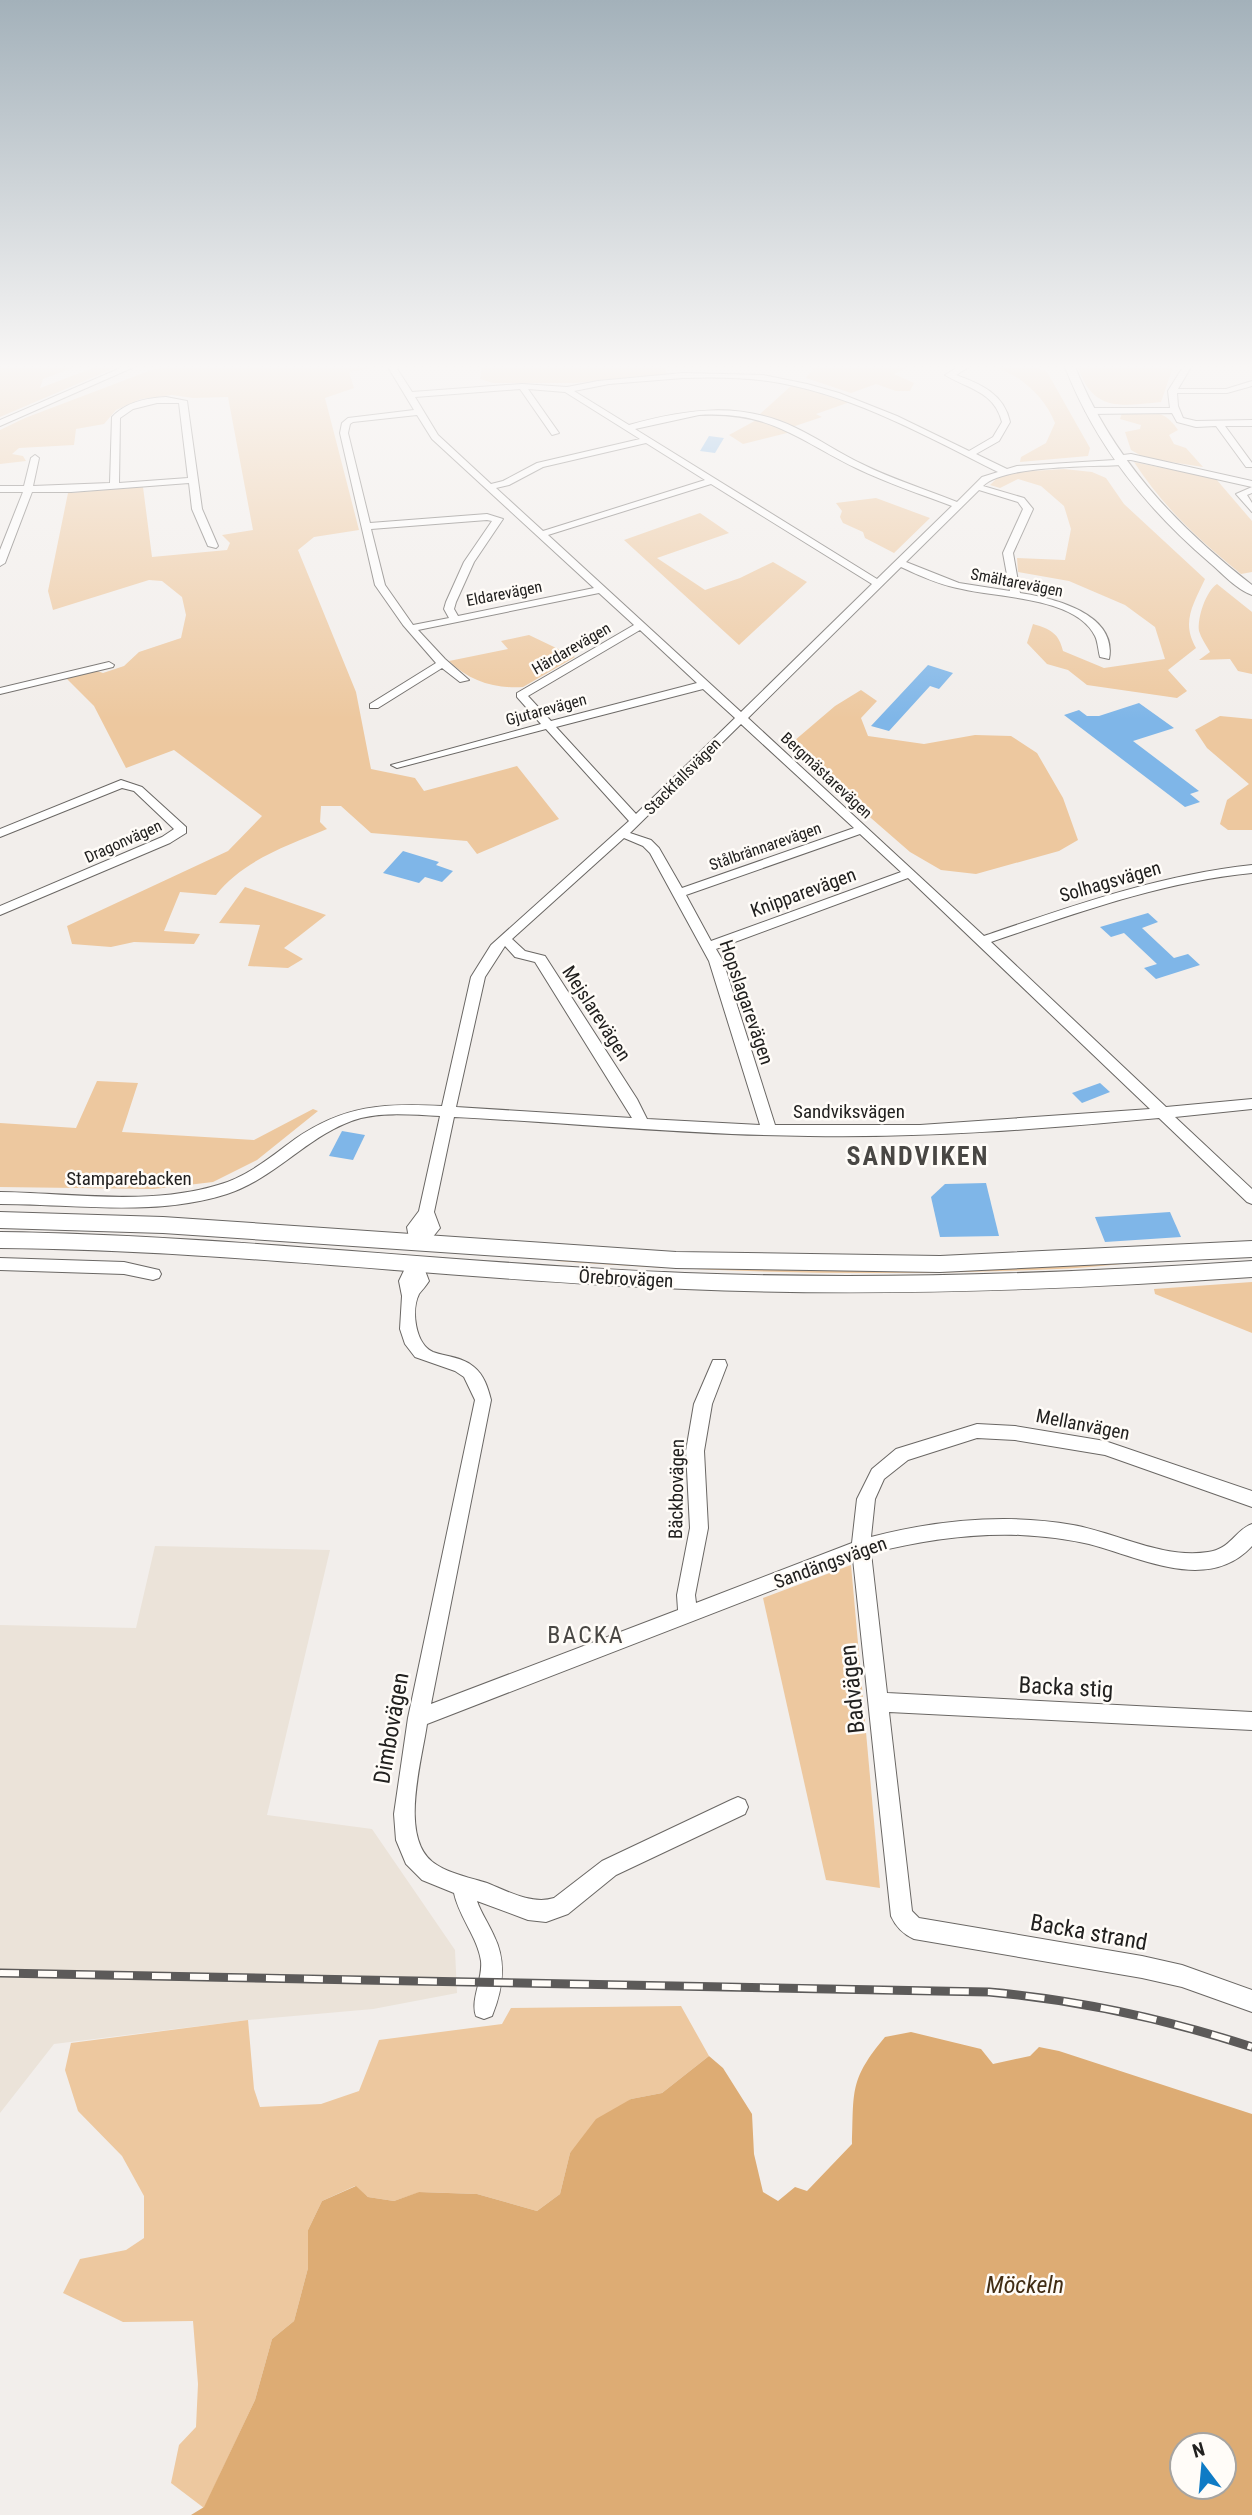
<svg xmlns="http://www.w3.org/2000/svg" width="1252" height="2515" viewBox="0 0 1252 2515" font-family="'Roboto Condensed',sans-serif">
	<style>
		.built { fill: #ebe3d9 }
		.green { fill: #edc89f }
		.water { fill: #ddac74; fill-rule: evenodd }
		.building { fill: #7fb6e8 }
		.lines { fill: none; stroke-linecap: round; stroke-linejoin: round }
		.minor-casing { stroke: #6a6764; stroke-width: 2 }
		.major-casing { stroke: #6a6764; stroke-width: 2 }
		.highway-casing { stroke: #6a6764; stroke-width: 2 }
		.minor { fill: #fff; fill-rule: evenodd }
		.major { fill: #fff; fill-rule: evenodd }
		.highway { fill: #fff; fill-rule: evenodd }
		.rail-casing { stroke: #5c5a59; stroke-width: 9 }
		.rail { stroke: #fffcf8; stroke-width: 6; stroke-dasharray: 19; stroke-linecap: butt }
		.labels { text-anchor: middle; stroke-width: 5; stroke-linejoin: round; paint-order: stroke }
		.far-street-label { font-size: 16px; fill: #21201f; stroke: #fffcf8 }
		.street-label { font-size: 19px; fill: #21201f; stroke: #fffcf8 }
		.near-street-label { font-size: 23px; fill: #21201f; stroke: #fffcf8 }
		.near-neighbourhood-label { font-size: 24px; letter-spacing: 2px; fill: #494744; stroke: #fffcf8 }
		.near-water-label { font-size: 24px; font-style: italic; fill: #422d14; stroke: #fffcf8 }
		.district-label { font-size: 26px; font-weight: bold; letter-spacing: 2px; fill: #494744; stroke: #fffcf8 }
	</style>
	<rect width="100%" height="100%" fill="#f2eeeb"/>
	<path class="built" d="M155 1546 330 1550 267 1815 372 1829 455 1950 457 1993 373 2009 248 2020 54 2044 0 2113V1625L136 1628Z"/>
	<g class="green">
		<path d="M0 367H75L43 379 40 388 96 367H117L0 417Z"/>
		<path d="M183 367H379L349 372 354 388 325 398 359 530 314 537 298 550 356 692 371 769 415 778 424 791 517 766 559 819 477 854 467 841 371 833 341 806H321L320 822 327 829C288 845 242 861 216 895L180 892 164 931 200 934 194 944 134 942 111 947 72 944 67 926 228 851 262 816 174 750 126 768 94 706 64 676 91 669 103 673 124 666 139 652 181 638 186 615 182 597 162 581 149 580 53 610 48 591 68 493 143 487 152 557 227 550 230 543 222 535 253 530 228 397 193 398 172 395 141 399 116 410 104 424 76 429 74 445 19 448 12 454 23 456 26 461 0 464V430L25 418 154 369Z"/>
		<path d="M482 367H665L667 374 575 383H493L480 379Z"/>
		<path d="M809 367H908L894 374 914 383 910 391H896L876 384 851 393 806 378 813 369Z"/>
		<path d="M994 367H1035L1047 372 1090 448 1088 456 1020 462 1021 457 1046 443 1055 423C1045 397 1021 375 994 367Z"/>
		<path d="M1078 367H1173L1161 402C1120 406 1093 412 1078 367Z"/>
		<path d="M793 384 850 402 816 414 822 417 792 427 760 414Z"/>
		<path d="M1122 413C1147 413 1162 406 1178 430L1169 435 1174 444 1186 448 1203 467 1145 458 1131 450 1125 432 1140 429 1141 425 1120 419Z"/>
		<path d="M760 418 791 432 743 444 729 435Z"/>
		<path d="M1134 462 1216 479 1252 521V572L1241 574C1199 540 1163 507 1134 462Z"/>
		<path d="M1064 469 1092 472 1106 478 1124 504 1205 579C1193 605 1181 622 1196 648L1168 670 1187 691 1177 698 1087 685 1068 670 1047 664 1027 643 1033 624C1050 629 1059 633 1063 651L1104 668 1165 659 1155 627 1125 605 1069 581 1018 572 1017 558 1065 560 1071 529 1064 506 1041 486 1018 479 1000 488 990 485 1002 473Z"/>
		<path d="M876 498 930 518 894 553 865 538 863 532 843 523 840 517 842 511 836 503Z"/>
		<path d="M700 513 729 533 657 558 705 590 740 578 773 562 807 582 739 645 624 540Z"/>
		<path d="M1217 584 1252 612V674L1238 671 1230 659 1199 660 1210 652C1206 645 1201 638 1199 631 1197 618 1206 591 1217 584Z"/>
		<path d="M529 635 575 657 523 687C495 689 469 681 449 661L508 649 501 641Z"/>
		<path d="M861 690 877 701 861 718 868 736 924 744 975 735 1011 736 1037 753 1063 798 1078 840 1059 851 976 874 941 870 910 852 794 751V741L835 706Z"/>
		<path d="M1220 716 1252 719V830H1228L1220 824 1227 800 1249 784 1207 748 1195 730Z"/>
		<path d="M245 887 326 915 284 948 303 959 288 968 248 966 260 925 219 923Z"/>
		<path d="M97 1081 138 1083 122 1132 254 1140 313 1109 318 1111 257 1160 213 1182 154 1189 0 1187V1123L76 1128Z"/>
		<path d="M577 1258 1156 1259C1093 1270 1029 1270 965 1272 829 1275 692 1271 556 1261Z"/>
		<path d="M1252 1282V1333L1155 1294 1154 1289Z"/>
		<path d="M851 1565 880 1888 826 1880 763 1598Z"/>
		<path d="M681 2006 709 2056 662 2093 631 2099 570 2153 560 2194 537 2211 477 2194 420 2192 394 2201 368 2197 355 2186 322 2201 308 2230V2268L294 2321 272 2339 255 2400 204 2508 171 2483 179 2445 196 2427 198 2384 193 2321 123 2322 63 2293 80 2259 126 2250 144 2238V2196L122 2156 78 2111 65 2070 71 2043 248 2020 254 2089 260 2107 321 2104 359 2091 379 2040 502 2024 511 2008Z"/>
	</g>
	<path class="water" d="M911 2032 981 2049 993 2064 1030 2056 1039 2047 1059 2051 1252 2114V2515H191L204 2507 255 2400 272 2339 294 2321 308 2268V2230L322 2201 356 2186 368 2197 394 2201 419 2192 477 2194 537 2211 560 2194 570 2153 596 2119 631 2099 662 2093 709 2056 723 2068 752 2114 754 2154 763 2192 778 2201 795 2187 807 2191 852 2144C854 2091 849 2080 885 2037ZM1182 2445H1224V2487H1182Z"/>
	<g class="building">
		<path d="M709 436 724 438 715 453 700 451Z"/>
		<path d="M928 665 953 673 939 689 930 686 889 731 871 726Z"/>
		<path d="M1139 703 1174 728 1133 741 1199 791 1190 794 1200 802 1185 807 1064 715 1079 710 1087 716H1099Z"/>
		<path d="M403 851 439 862 436 865 453 871 442 882 425 877 419 883 383 873Z"/>
		<path d="M1148 913 1158 922 1142 928 1174 958 1188 954 1200 965 1156 979 1144 968 1157 964 1124 933 1111 937 1100 927Z"/>
		<path d="M1100 1083 1110 1092 1082 1103 1072 1093Z"/>
		<path d="M342 1131 365 1135 353 1160 329 1156Z"/>
		<path d="M986 1183 999 1236 940 1237 931 1197 945 1184Z"/>
		<path d="M1170 1212 1181 1237 1105 1242 1095 1217Z"/>
	</g>
	<g class="lines">
		<defs>
			<g id="minor">
				<path d="M123 367H134L0 426V420Z"/>
				<path d="M388 367H396L412 392 522 384 567 387 598 381 683 373 763 375 807 384 839 393 897 416 969 451 993 437 1002 422C994 391 968 389 945 375L958 367H969L956 375C981 384 1004 394 1010 422L999 441 976 454 1007 469 1017 466 1115 460V456L1131 454 1252 481V487L1131 460H1124V464L1121 465C1090 467 1004 465 983 486L1024 498 1033 509 1013 553 1020 593C1054 598 1118 614 1109 659L1100 657C1098 650 1098 642 1095 636 1076 597 999 598 962 589 940 585 920 576 901 567L748 718 984 936C1072 906 1159 875 1252 865V873C1161 882 1077 913 991 942L1166 1107 1252 1099V1109L1175 1117 1252 1189V1204L1247 1202 1159 1118C1043 1129 926 1138 809 1136 691 1135 573 1123 454 1117L434 1212 440 1228 424 1248 418 1250 410 1244 407 1227 419 1211 440 1116C414 1115 386 1112 361 1118 310 1132 277 1178 227 1194 155 1217 75 1204 0 1204V1192C71 1193 149 1206 218 1185 247 1177 271 1157 295 1139 344 1105 384 1103 442 1106L471 977 491 945 629 821 546 729 397 768 391 765 541 724 517 697V693L634 625 599 593 418 630 445 659 469 680 460 682 442 668 378 708H370V704L436 663 403 625 375 585 340 433 342 423 348 418 414 410ZM683 378C715 377 748 377 780 383 857 397 928 437 998 472L982 477 957 502C925 489 892 479 862 464 839 453 819 439 796 428 741 401 686 409 629 425L574 391 609 384ZM520 389 552 435 559 433 528 389 565 392 640 439 537 463 503 481 491 484 438 435 415 397ZM417 415 432 439 594 588 458 616 454 609 456 602 474 562 503 519 487 514 370 523 348 433 350 424 353 422ZM699 415C770 411 797 439 856 468 887 483 920 494 952 506L877 579 635 429ZM646 443 705 480 543 531 496 488 509 485 543 467ZM711 484 872 584 741 712 548 535ZM979 490 1018 502 1023 509 1003 553 1010 591 959 583 906 562ZM487 520 492 521 464 562 446 602 444 609 449 618 413 625 385 585 371 529ZM640 630 697 683 551 721 528 696ZM703 689 735 718 636 814 556 727ZM741 724 854 828 682 888 659 848 651 840 630 833ZM860 834 901 872 711 941 686 895ZM624 838 643 846 650 853 709 961 760 1125 647 1119 637 1099 545 956 525 951 512 939ZM908 878 1150 1109 920 1125H775L723 961 716 949ZM505 946 515 957 535 962 632 1118 456 1107 485 977Z"/>
				<path d="M1183 367H1191L1178 389H1226L1252 381V386L1227 393H1177L1178 406 1183 418 1196 421 1252 420V426H1225L1252 463V467H1246L1216 426 1196 427 1177 422 1172 413 1089 414 1085 411 1089 408H1170L1168 391Z"/>
				<path d="M166 397 187 401 202 509 218 546 216 548 208 546 192 509 189 483 71 492H32L5 563 0 566V550L23 492H0V486H24L31 458 35 455 39 458 33 486 110 483 112 417C126 402 146 398 166 397ZM157 403H179L188 478 119 483 120 418 133 409Z"/>
				<path d="M1252 487V493L1247 495 1252 503V512L1236 494Z"/>
				<path d="M109 662 114 665 113 667 0 694V688Z"/>
				<path d="M121 780 142 787 186 827V833L170 843 0 915V906L162 837 174 829 134 791 122 788 0 837V829Z"/>
				<path d="M0 1258 124 1262 159 1270 161 1274 159 1278 153 1280 124 1274 0 1270Z"/>
				<path d="M415 1258 421 1260 429 1281C426 1286 422 1290 419 1294 411 1310 415 1344 433 1352 447 1357 463 1357 474 1367 484 1375 488 1388 491 1400L431 1704 678 1610 677 1595 690 1528 686 1451 694 1404 713 1360H725L727 1365 712 1404 704 1451 708 1528 695 1595 696 1603 852 1543 857 1499 872 1469 896 1449 977 1424 1015 1426 1105 1441 1252 1491V1507L1105 1455 1015 1440 977 1438 908 1460 884 1479 875 1499 871 1537C937 1520 1006 1513 1073 1525 1118 1533 1162 1559 1208 1552 1231 1549 1235 1530 1252 1524V1546C1208 1594 1140 1557 1089 1544 1067 1539 1043 1536 1020 1535 970 1533 919 1541 871 1553L887 1693 1252 1712V1730L889 1712 912 1911 919 1918 1142 1956 1182 1965 1252 1990V2012L1182 1987 1142 1978 914 1939C903 1934 896 1927 891 1916L853 1559 427 1724C422 1761 397 1842 437 1865 451 1874 471 1878 487 1883 507 1891 532 1905 554 1898L602 1861 731 1800 738 1797 745 1800 748 1807 745 1814 616 1875 568 1914 546 1922 528 1920 477 1901C481 1913 489 1924 494 1936 507 1962 503 1989 492 2016L484 2019 476 2016C470 2000 483 1979 481 1961 478 1938 459 1917 454 1893L422 1880 406 1864 396 1840 394 1814 408 1718 475 1400 464 1377 455 1371 415 1357 405 1344 400 1329 402 1296 399 1281 409 1260Z"/>
			</g>
			<path id="major" d="M1065 367H1075C1112 458 1175 525 1252 585V595C1237 590 1222 573 1210 563 1146 508 1096 446 1065 367Z"/>
			<g id="highway">
				<path d="M0 1212 163 1217 676 1252 940 1256 1252 1241V1257L940 1272 676 1268 163 1233 0 1228Z"/>
				<path d="M0 1232C229 1235 456 1264 685 1273 874 1280 1063 1274 1252 1261V1277C1063 1290 874 1297 685 1289 456 1280 229 1250 0 1248Z"/>
			</g>
		</defs>
		<use href="#minor" class="minor-casing"/>
		<use href="#major" class="major-casing"/>
		<use href="#highway" class="highway-casing"/>
		<use href="#minor" class="minor"/>
		<use href="#major" class="major"/>
		<use href="#highway" class="highway"/>
		<defs>
			<path id="rail" d="M0 1973 989 1992C1079 2000 1166 2019 1252 2047"/>
		</defs>
		<use href="#rail" class="rail-casing"/>
		<use href="#rail" class="rail"/>
	</g>
	<linearGradient id="sky" x2="0" y2="1"><stop stop-color="#a3b1ba"/><stop offset="0.51" stop-color="#f9f7f6"/><stop offset="1" stop-color="#f9f7f6" stop-opacity="0"/></linearGradient>
	<rect width="1252" height="719" fill="url(#sky)"/>
	<g class="labels">
		<g class="far-street-label">
			<text transform="translate(1017 582) rotate(11)" y="6">Smältarevägen</text>
			<text transform="translate(504 593) rotate(-11)" y="6">Eldarevägen</text>
			<text transform="translate(571 648) rotate(-30)" y="6">Härdarevägen</text>
			<text transform="translate(546 709) rotate(-15)" y="6">Gjutarevägen</text>
			<text transform="translate(827 775) rotate(43)" y="6">Bergmästarevägen</text>
			<text transform="translate(682 776) rotate(-45)" y="6">Stackfallsvägen</text>
			<text transform="translate(123 841) rotate(-24)" y="6">Dragonvägen</text>
			<text transform="translate(765 846) rotate(-19)" y="6">Stålbrännarevägen</text>
		</g>
		<g class="street-label">
			<text transform="translate(1110 881) rotate(-16)" y="7">Solhagsvägen</text>
			<text transform="translate(803 892) rotate(-20)" y="7">Knipparevägen</text>
			<text transform="translate(747 1002) rotate(71)" y="7">Hopslagarevägen</text>
			<text transform="translate(597 1013) rotate(57)" y="7">Mejslarevägen</text>
			<text x="849" y="1118">Sandviksvägen</text>
			<text x="129" y="1185">Stamparebacken</text>
			<text transform="translate(626 1278) rotate(3)" y="7">Örebrovägen</text>
			<text transform="translate(1083 1424) rotate(11)" y="7">Mellanvägen</text>
			<text transform="translate(676 1489) rotate(-89)" y="7">Bäckbovägen</text>
			<text transform="translate(830 1562) rotate(-20)" y="7">Sandängsvägen</text>
		</g>
		<g class="near-street-label">
			<text transform="translate(1066 1687) rotate(3)" y="8">Backa stig</text>
			<text transform="translate(852 1689) rotate(-96)" y="8">Badvägen</text>
			<text transform="translate(391 1728) rotate(-80)" y="8">Dimbovägen</text>
			<text transform="translate(1089 1932) rotate(10)" y="8">Backa strand</text>
		</g>
		<g class="near-neighbourhood-label">
			<text x="586" y="1643">BACKA</text>
		</g>
		<g class="near-water-label">
			<text x="1025" y="2293">Möckeln</text>
		</g>
		<g class="district-label">
			<text x="918" y="1165">SANDVIKEN</text>
		</g>
	</g>
	<g transform="translate(1203 2466) rotate(344)"><circle r="33" fill="#fffcf8" stroke="#a6a4a1" stroke-width="2"/>
	<path d="M0-5L12 26L0 18L-12 26Z" fill="#0f7bc5"/>
	<text y="-10" font-size="19" font-weight="bold" text-anchor="middle" fill="#21201f">N</text>
	</g>
</svg>
